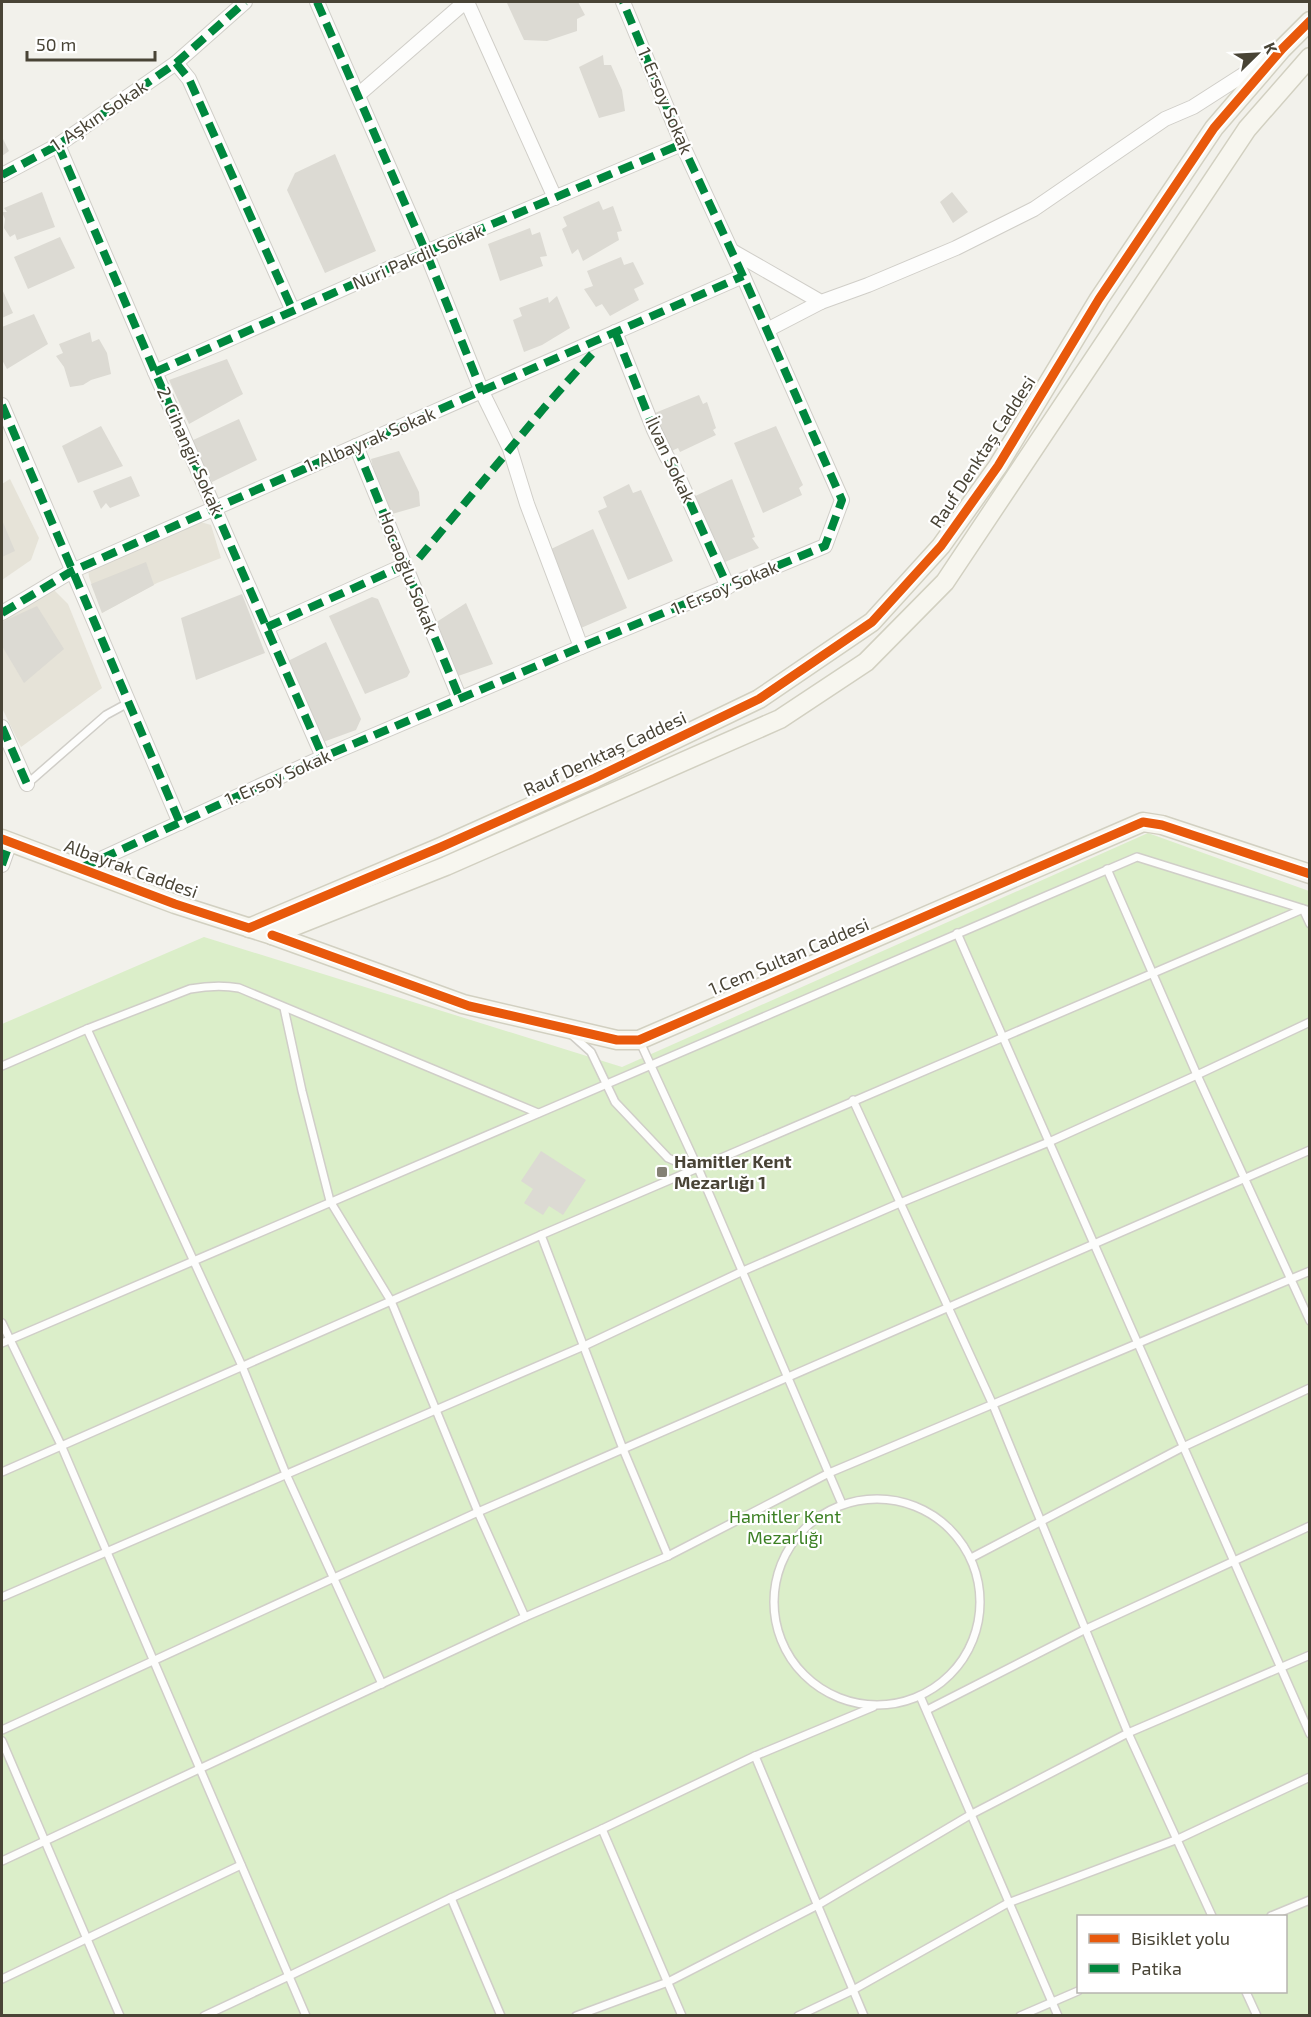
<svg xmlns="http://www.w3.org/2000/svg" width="1311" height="2017" viewBox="0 0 1311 2017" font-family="'Exo 2',sans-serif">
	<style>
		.residential { fill: #e6e3d8 }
		.green { fill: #dbeec9; fill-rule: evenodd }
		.building { fill: #dcdad3 }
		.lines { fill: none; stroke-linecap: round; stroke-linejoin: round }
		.lane-casing { stroke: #d0cec8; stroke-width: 10 }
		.street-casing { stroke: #d0cec8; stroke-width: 16 }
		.secondary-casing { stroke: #d2d0c1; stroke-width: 21 }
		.lane { stroke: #fdfdfc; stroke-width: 7 }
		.street { stroke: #fdfdfc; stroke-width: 14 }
		.secondary { stroke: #f7f6ef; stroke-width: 18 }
		.quiet { stroke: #00873e; stroke-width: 8; stroke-dasharray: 15 8; stroke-linecap: butt }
		.cycleway-casing { stroke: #fff; stroke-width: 13 }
		.cycleway { stroke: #e8590c; stroke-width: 9 }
		.poi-dot { fill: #848175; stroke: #fff; stroke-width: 2 }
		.labels { text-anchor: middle; stroke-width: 4.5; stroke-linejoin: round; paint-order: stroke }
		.street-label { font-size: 18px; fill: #494436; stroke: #fff }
		.poi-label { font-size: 18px; font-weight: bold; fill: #494436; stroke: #fff; text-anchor: start }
		.park-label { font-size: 18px; fill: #3c8024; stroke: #fff }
	</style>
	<rect width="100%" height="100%" fill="#f2f1eb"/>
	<g class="residential">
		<path d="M10 479 39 538 31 560 2 580V484Z"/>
		<path d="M197 521 211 525 221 558 157 583 102 613 89 577 88 569Z"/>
		<path d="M53 589 68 604 102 688 21 747 2 708V621Z"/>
	</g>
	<path class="green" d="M1148 833 1309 891V2015H2V1024L204 937 622 1067ZM1078 1916H1286V1992H1078Z"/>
	<g class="building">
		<path d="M508 2H578L585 15 577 19V31L547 41 524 40 507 3Z"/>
		<path d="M603 55 604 65H611L622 90 625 111 599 118 579 67Z"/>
		<path d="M2 137 9 151 2 156Z"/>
		<path d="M335 154 376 251 325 273 287 190 295 173Z"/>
		<path d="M42 192 55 227 17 240 15 234 10 237 4 228 5 219 2 212H7L4 208Z"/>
		<path d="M952 192 968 212 953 223 940 202Z"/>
		<path d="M599 201 603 210 613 206 622 231 617 232 619 240 583 261 578 249 572 254 562 229 567 226 563 217Z"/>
		<path d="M530 228 532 235 540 232 547 256 540 257 543 266 500 281 488 244Z"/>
		<path d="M60 237 75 268 28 289 14 257Z"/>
		<path d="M621 257 624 265 633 262 644 284 634 289 639 300 610 316 602 304 596 307 584 289 593 286 587 271Z"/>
		<path d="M2 289 13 313 2 318Z"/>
		<path d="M557 296 570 328 542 345 524 352 513 320 522 316 519 308 548 297 549 303Z"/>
		<path d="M34 314 48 344 7 369 2 360V327Z"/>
		<path d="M90 332 92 342 99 339 107 353 111 374 91 380 83 385 70 387 64 367 56 356 63 353 59 344Z"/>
		<path d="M227 359 243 394 189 424 169 380Z"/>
		<path d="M699 395 703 404 707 402 716 428 713 430 716 435 680 452 678 448 665 454 650 415Z"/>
		<path d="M239 419 257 460 212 482 191 441Z"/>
		<path d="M101 426 123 466 78 483 62 446Z"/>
		<path d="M776 426 803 485 799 488 802 495 763 513 734 443Z"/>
		<path d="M399 451 419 492 420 506 392 514 378 487 371 459Z"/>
		<path d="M131 476 140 496 110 508 106 503 101 509 93 491Z"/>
		<path d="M732 479 755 537 752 538 759 548 720 564 691 498Z"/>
		<path d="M629 484 633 493 641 490 673 561 628 580 598 511 607 507 603 497Z"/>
		<path d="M2 520 15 551 2 557Z"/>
		<path d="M593 529 627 608 581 628 549 550Z"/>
		<path d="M146 562 154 585 102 613 91 584Z"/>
		<path d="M242 594 265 653 196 680 181 618Z"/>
		<path d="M372 597 378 599 410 672 407 677 365 694 329 616Z"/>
		<path d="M466 603 493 664 458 676 435 623Z"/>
		<path d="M37 606 64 649 24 683 2 646V622Z"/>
		<path d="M326 642 361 719 356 730 315 745 282 664Z"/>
		<path d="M541 1151 586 1180 563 1215 549 1206 543 1215 524 1203 533 1189 521 1181Z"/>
	</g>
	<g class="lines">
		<defs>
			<g id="lane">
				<path d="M27 784 106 715 128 703"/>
				<path d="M1107 869 1197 1075 1310 1321"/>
				<path d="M957 933 1310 1734"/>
				<path d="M284 1008 302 1091 330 1201 391 1301 478 1512 525 1617"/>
				<path d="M87 1029 242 1366 286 1474 382 1684"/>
				<path d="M571 1034 591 1052 615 1102 668 1158 694 1169"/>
				<path d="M640 1042 698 1168 842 1504"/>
				<path d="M2 1066 87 1029 190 989C207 986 222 985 239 988L538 1113"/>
				<path d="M853 1100 993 1405 1128 1733 1212 1916"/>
				<path d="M541 1235 623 1449 668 1556"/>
				<path d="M2 1323 61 1445 306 2016"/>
				<path d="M2 1343 1137 857 1310 911"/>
				<path d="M2 1472 541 1235 1303 909 1310 924"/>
				<circle cx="877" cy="1602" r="103"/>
				<path d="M971 1558 1183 1447 1310 1388"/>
				<path d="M2 1597 584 1346 743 1271 900 1203 1049 1142 1197 1075 1310 1022"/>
				<path d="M920 1696 1058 2016"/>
				<path d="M927 1710 1084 1630 1310 1526"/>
				<path d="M2 1730 478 1512 1310 1150"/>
				<path d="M2 1741 120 2016"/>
				<path d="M755 1756 864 2016"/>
				<path d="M602 1829 682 2016"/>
				<path d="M2 1861 525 1617 668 1556 829 1473 1310 1271"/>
				<path d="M451 1898 501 2016"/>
				<path d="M1271 1916 1310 1900"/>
				<path d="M2 1979 241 1865"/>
				<path d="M1246 1992 1257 2016"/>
				<path d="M204 2016 289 1976 451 1898 602 1829 755 1756 873 1707"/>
				<path d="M576 2016 668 1982 818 1905 970 1815 1128 1733 1310 1655"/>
				<path d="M798 2016 853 1990 1008 1903 1178 1839 1310 1777"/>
				<path d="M1020 2016 1078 1991"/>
			</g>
			<g id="street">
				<path d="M317 2 426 252 482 392 510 449 527 504 581 647"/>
				<path d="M467 2 555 198"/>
				<path d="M176 63 189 79 293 311"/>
				<path d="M358 95 465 2"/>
				<path d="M58 145 155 372 323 757"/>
				<path d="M2 175 58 145 176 63 245 2"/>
				<path d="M732 251 821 302 868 285 956 248 1034 209 1165 119 1193 107 1271 57"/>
				<path d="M767 330 821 302"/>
				<path d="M615 332 654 430 667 457 673 465 728 587"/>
				<path d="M155 372 426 252 682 144"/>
				<path d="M2 405 180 823"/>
				<path d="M356 446 460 699"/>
				<path d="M2 613 72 571 743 276"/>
				<path d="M267 627 405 565"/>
				<path d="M2 727 27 784"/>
				<path d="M2 865 10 842"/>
				<path d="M81 868 323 757 581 647 825 546 842 500 743 276 682 144 623 2"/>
			</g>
			<g id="secondary">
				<path d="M2 839 175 904 272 935 463 1004 617 1040H639L1143 822 1162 825 1310 874"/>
				<path d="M249 928 441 847 595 778 759 699 872 622 941 546 998 466 1099 299 1214 128 1282 49 1310 21"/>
				<path d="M272 935 446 866 780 719 866 662 945 582 1247 129 1310 57"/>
			</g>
		</defs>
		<use href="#lane" class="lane-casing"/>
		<use href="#street" class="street-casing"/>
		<use href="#secondary" class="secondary-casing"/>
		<use href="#lane" class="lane"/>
		<use href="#street" class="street"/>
		<use href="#secondary" class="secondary"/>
		<g class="quiet">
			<path d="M317 2 426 252 482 392"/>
			<path d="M176 63 189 79 293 311"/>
			<path d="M58 145 155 372 323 757"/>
			<path d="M2 175 58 145 176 63 245 2"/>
			<path d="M615 332 654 430 667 457 673 465 728 587"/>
			<path d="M155 372 426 252 682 144"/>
			<path d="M2 405 180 823"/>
			<path d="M356 446 460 699"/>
			<path d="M419 558 544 408 592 354"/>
			<path d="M2 613 72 571 743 276"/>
			<path d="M267 627 405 565"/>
			<path d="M2 727 27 784"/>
			<path d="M2 865 10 842"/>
			<path d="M81 868 323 757 581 647 825 546 842 500 743 276 682 144 623 2"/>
		</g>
		<defs>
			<g id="cycleway">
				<path d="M2 839 175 904 249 928 441 847 595 778 759 699 872 622 941 546 998 466 1099 299 1214 128 1282 49 1310 21"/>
				<path d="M272 935 469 1006 617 1040H639L1143 822 1162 825 1310 874"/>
			</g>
		</defs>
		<use href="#cycleway" class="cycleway-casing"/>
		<use href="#cycleway" class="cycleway"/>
	</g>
	<rect class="poi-dot" x="656" y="1166" width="12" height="12" rx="3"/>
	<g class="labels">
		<g class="street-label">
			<text transform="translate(665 101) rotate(67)" y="6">1. Ersoy Sokak</text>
			<text transform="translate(99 116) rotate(-34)" y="6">1. Aşkın Sokak</text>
			<text transform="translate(418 257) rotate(-23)" y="6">Nuri Pakdil Sokak</text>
			<text transform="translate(370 440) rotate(-23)" y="6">1. Albayrak Sokak</text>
			<text transform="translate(190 451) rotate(66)" y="6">2. Cihangir Sokak</text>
			<text transform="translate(983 452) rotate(-57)" y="6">Rauf Denktaş Caddesi</text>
			<text transform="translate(670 460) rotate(65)" y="6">İlvan Sokak</text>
			<text transform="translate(408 573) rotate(68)" y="6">Hocaoğlu Sokak</text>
			<text transform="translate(725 588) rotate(-23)" y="6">1. Ersoy Sokak</text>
			<text transform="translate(605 754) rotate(-25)" y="6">Rauf Denktaş Caddesi</text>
			<text transform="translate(278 778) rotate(-24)" y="6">1. Ersoy Sokak</text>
			<text transform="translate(131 869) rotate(20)" y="6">Albayrak Caddesi</text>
			<text transform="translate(789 957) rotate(-23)" y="6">1.Cem Sultan Caddesi</text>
		</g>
		<g class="poi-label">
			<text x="674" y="1168">Hamitler Kent<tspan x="674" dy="21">Mezarlığı 1</tspan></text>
		</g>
		<g class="park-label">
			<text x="785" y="1523">Hamitler Kent<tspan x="785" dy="21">Mezarlığı</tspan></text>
		</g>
	</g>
	<rect width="1311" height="2017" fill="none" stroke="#494436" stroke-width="6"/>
	<rect x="1077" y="1915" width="210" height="78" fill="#ffffff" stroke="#b6b4af" stroke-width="1.5"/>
	<rect x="1089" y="1934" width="30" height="9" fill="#e8590c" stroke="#b6b4af" stroke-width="1.5"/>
	<text x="1131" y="1945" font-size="18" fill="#494436">Bisiklet yolu</text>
	<rect x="1089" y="1964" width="30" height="9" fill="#00873e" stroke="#b6b4af" stroke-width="1.5"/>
	<text x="1131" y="1975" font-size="18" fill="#494436">Patika</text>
	<g transform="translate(1257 54) rotate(66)" stroke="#ffffff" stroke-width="4.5" paint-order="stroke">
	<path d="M0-4.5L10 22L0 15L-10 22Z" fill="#494436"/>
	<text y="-9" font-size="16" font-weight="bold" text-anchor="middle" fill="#494436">K</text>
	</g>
	<path d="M27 51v9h128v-9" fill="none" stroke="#494436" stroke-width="3"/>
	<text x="36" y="51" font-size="18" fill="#494436" stroke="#ffffff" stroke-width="4.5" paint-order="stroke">50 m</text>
</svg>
